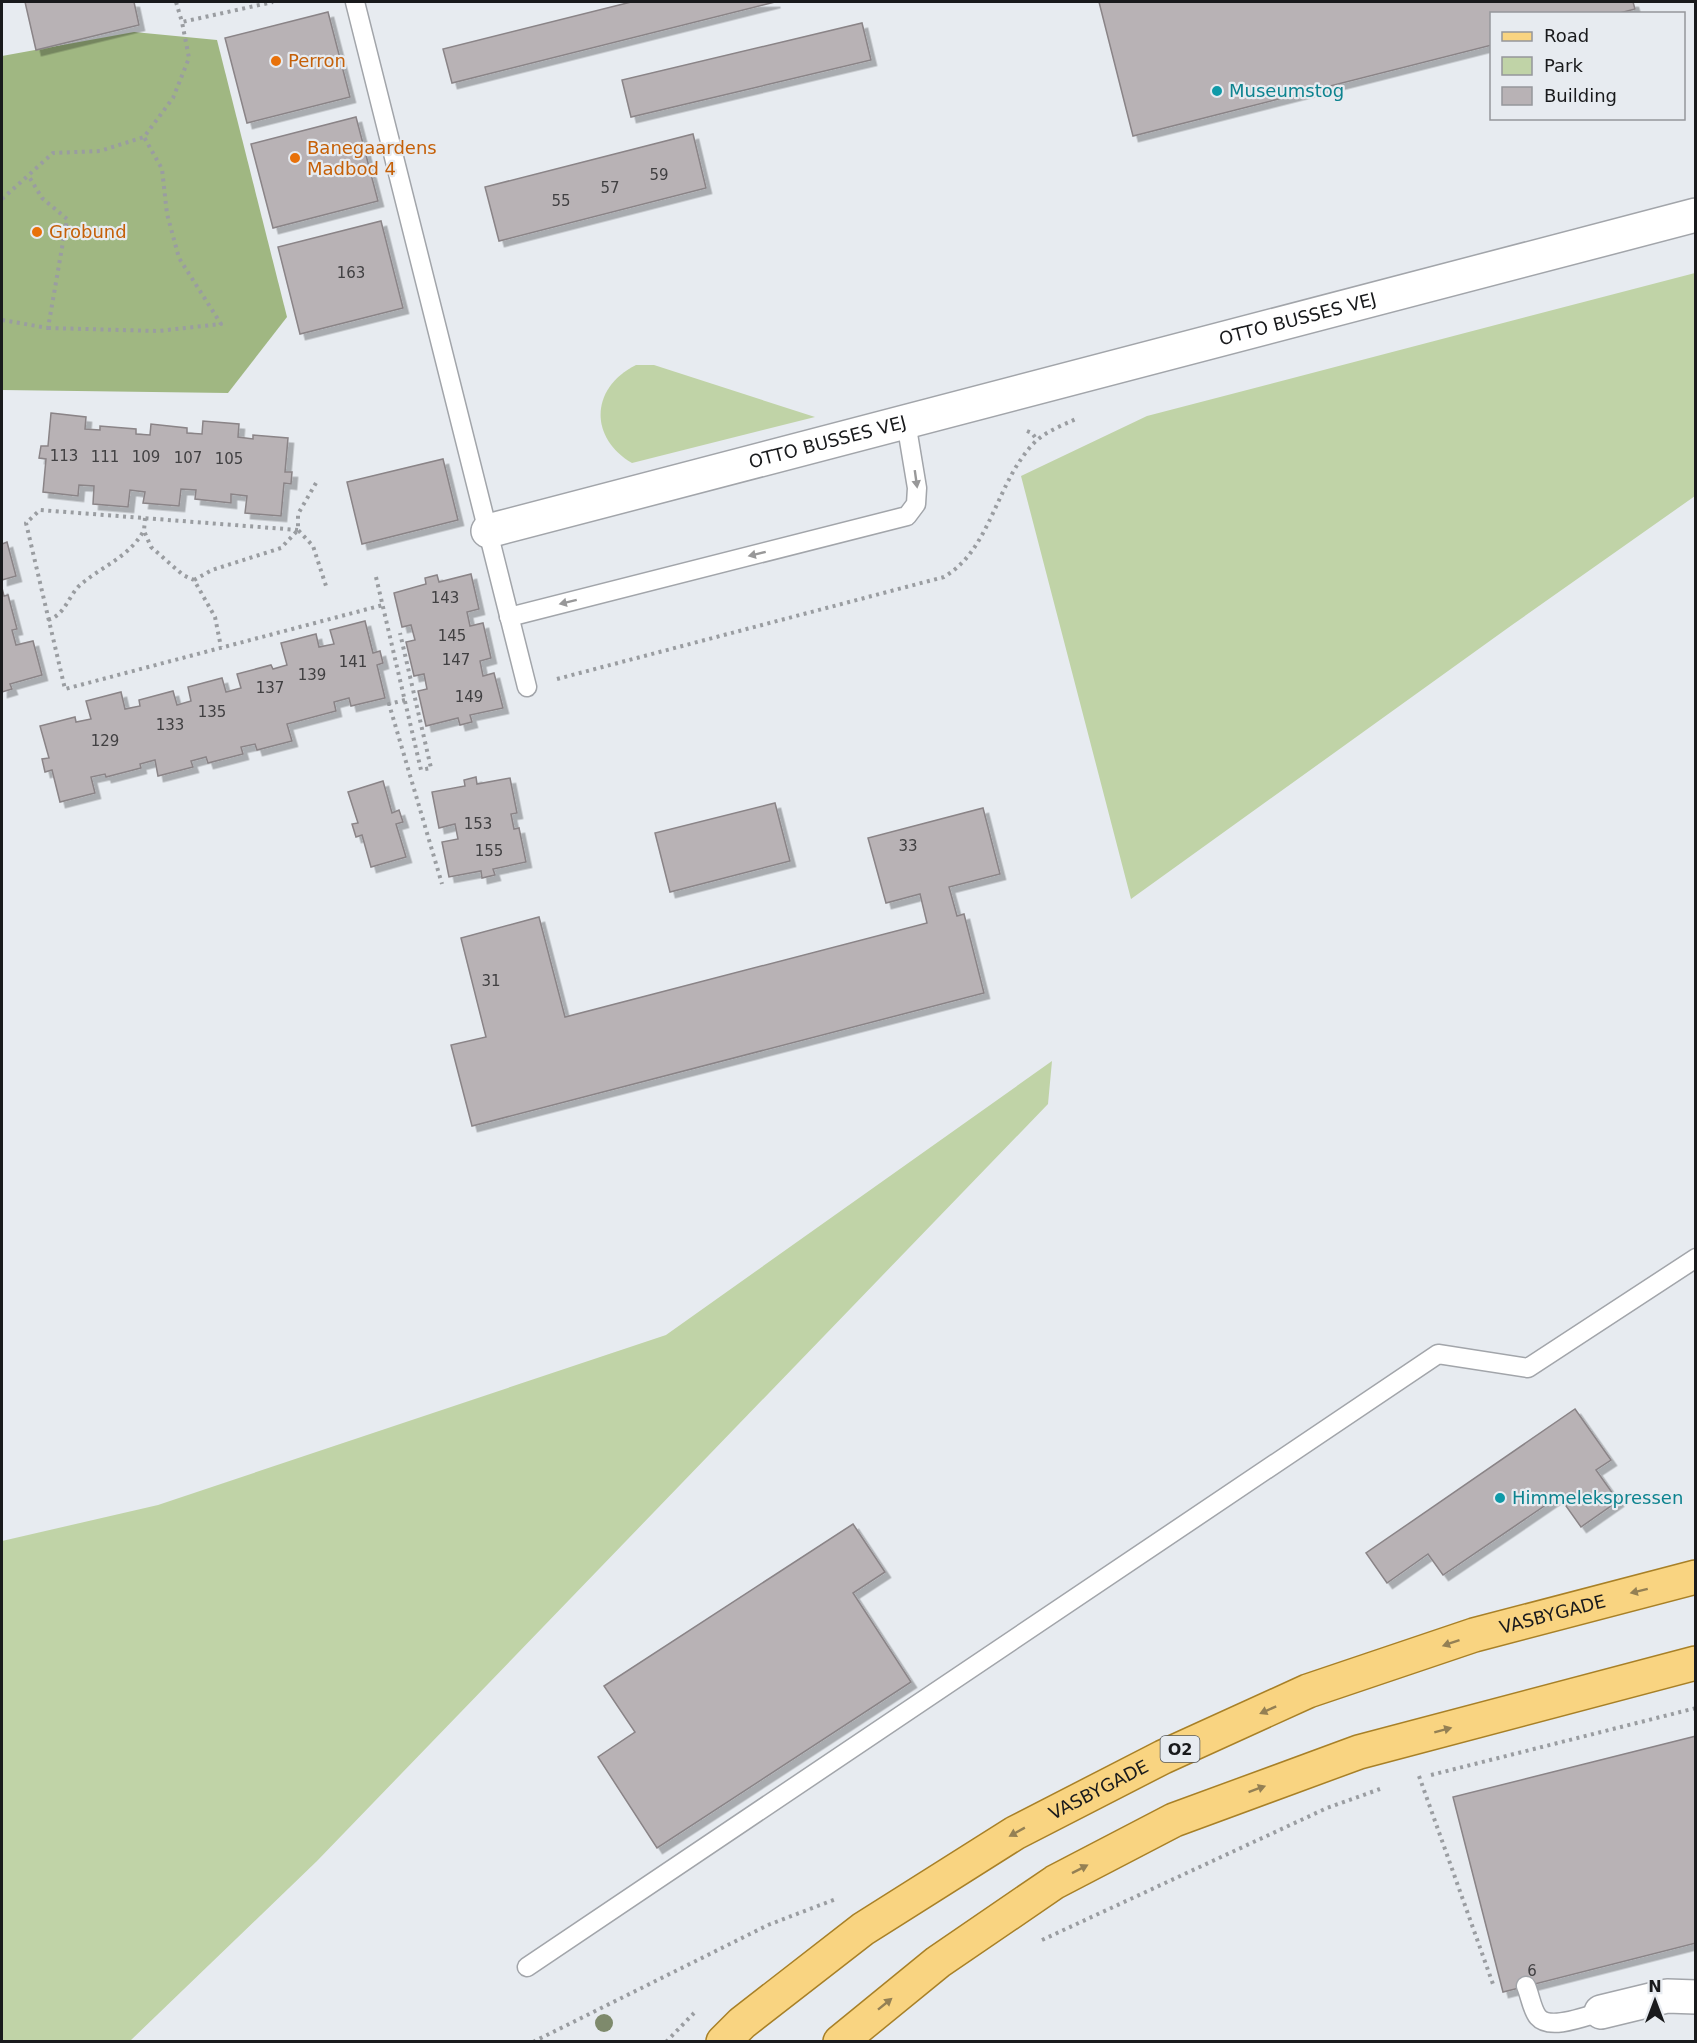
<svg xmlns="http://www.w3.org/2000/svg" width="1697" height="2043" viewBox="0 0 1697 2043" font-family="'DejaVu Sans',sans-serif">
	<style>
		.green { fill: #c0d3a7 }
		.forest { fill: #a0b782 }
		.building { fill: #b8b2b5; stroke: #8a8487; stroke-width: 1.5; filter: url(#shadow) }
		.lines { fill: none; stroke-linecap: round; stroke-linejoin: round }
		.service-casing { stroke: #a2a5aa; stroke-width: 21 }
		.minor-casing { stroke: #a2a5aa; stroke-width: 36 }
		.primary-casing { stroke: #a88027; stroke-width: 36 }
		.path { stroke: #9a9da1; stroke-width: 4; stroke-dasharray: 3 4.5; stroke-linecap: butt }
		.service { stroke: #fff; stroke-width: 18 }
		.minor { stroke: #fff; stroke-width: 33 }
		.primary { stroke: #f9d481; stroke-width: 33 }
		.tree { fill: #7e8a6c }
		.oneway { fill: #989899 }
		.oneway2 { fill: #948054 }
		.food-dot { fill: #e8710a; stroke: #e7ebf0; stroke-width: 2 }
		.culture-dot { fill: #0f9aa8; stroke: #e7ebf0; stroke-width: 2 }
		.labels { text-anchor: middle; stroke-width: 4.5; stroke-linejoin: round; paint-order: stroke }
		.number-label { font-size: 15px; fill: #414042 }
		.shield { fill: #e7ebf0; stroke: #57595c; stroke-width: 1.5 }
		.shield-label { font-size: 16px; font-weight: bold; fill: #191a1c }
		.food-label { font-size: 18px; fill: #c56008; stroke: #e7ebf0; text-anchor: start }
		.culture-label { font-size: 18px; fill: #0d838f; stroke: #e7ebf0; text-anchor: start }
		.street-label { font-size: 18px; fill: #191a1c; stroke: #e7ebf0 }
	</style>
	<defs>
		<filter id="shadow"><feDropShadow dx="5.5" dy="5.5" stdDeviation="0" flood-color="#0004"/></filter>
	</defs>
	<rect width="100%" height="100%" fill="#e7ebf0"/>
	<g class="green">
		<path d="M1695 273V496L1512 625 1131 899 1021 476 1147 416Z"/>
		<path d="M636 365H654L815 417 632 463C588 437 591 387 636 365Z"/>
		<path d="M1052 1061 1048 1104 317 1861 130 2041H2V1541L158 1505 666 1335Z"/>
	</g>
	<path class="forest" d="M134 32 217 40 287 317 228 393 2 390V56Z"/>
	<g class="building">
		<path d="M25 2H134L139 25 36 50Z"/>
		<path d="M631 2H775L452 83 443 49Z"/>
		<path d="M1099 2H1633L1635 9 1616 14H1492V45L1133 136Z"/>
		<path d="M328 12 350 97 247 123 225 38Z"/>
		<path d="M862 23 871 60 631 117 622 80Z"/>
		<path d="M356 117 378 201 273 228 251 144Z"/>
		<path d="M693 134 706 188 499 241 485 187Z"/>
		<path d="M381 221 403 308 300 334 278 247Z"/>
		<path d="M51 413 86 417 85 429 100 430V426L136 429V434L150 435 151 424 187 428V433L202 434 203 421 239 424 238 437 253 439V435L288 438 285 472H292L291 484 284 483 281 516 245 513 247 496 231 494V503L195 499 196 490 181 489 179 506 143 503 145 492 130 490 128 507 93 504 94 486 79 485 78 496 43 492 46 459 39 458 41 446H48Z"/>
		<path d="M443 459 458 520 362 544 347 482Z"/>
		<path d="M7 542 16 576 2 580V544Z"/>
		<path d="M471 574 479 609 467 612 470 626 483 623 491 658 480 661 483 676 494 673 503 708 470 715 472 722 460 725 458 718 426 726 418 691 427 689 424 674 414 676 406 642 415 640 411 625 402 627 394 593 426 584 425 578 437 575 439 582Z"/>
		<path d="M2 588 4 596 8 595 17 629 12 630 16 645 33 641 42 675 10 684 12 689 2 692Z"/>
		<path d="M365 621 373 653 380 651 383 663 377 665 385 698 351 706 349 698 334 702 336 711 287 724 292 741 257 750 255 744 241 747 243 754 208 763 206 757 191 761 193 767 158 776 155 760 140 764 141 768 106 777 105 774 91 777 95 793 60 802 52 770 45 772 42 759 49 758 40 726 75 717 76 722 91 719 86 701 121 692 125 709 140 706 139 700 173 691 177 705 191 701 188 687 222 678 226 692 241 688 237 674 271 665 273 669 287 665 281 643 316 634 319 647 334 644 330 630Z"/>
		<path d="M476 777 477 784 510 778 517 813 511 814 514 829 519 828 526 862 493 869 495 875 482 878 481 871 449 877 442 842 458 839 455 824 439 828 432 792 465 786 464 780Z"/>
		<path d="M383 781 392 813 399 810 403 822 396 824 406 857 371 867 362 835 356 837 352 824 358 823 348 792Z"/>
		<path d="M775 803 790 861 670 892 655 833Z"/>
		<path d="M983 808 1000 874 949 887 957 916 964 914 984 993 472 1126 451 1045 486 1037 461 938 539 917 565 1017 927 923 920 894 886 903 868 838Z"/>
		<path d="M1575 1409 1611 1460 1596 1470 1618 1501 1581 1527 1559 1496 1443 1575 1428 1554 1387 1583 1366 1553Z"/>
		<path d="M853 1524 885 1572 853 1593 911 1682 657 1848 598 1757 635 1732 604 1686Z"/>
		<path d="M1696 1736V1943L1503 1992 1453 1797Z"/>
	</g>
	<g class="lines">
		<defs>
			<g id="service">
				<path d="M355 2 527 687"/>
				<path d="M509 617 907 516 916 504 917 488 906 422"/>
				<path d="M527 1967 1438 1354 1528 1368 1696 1258"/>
				<path d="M1526 1986C1530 1995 1532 2010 1538 2017 1550 2031 1586 2016 1601 2012"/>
			</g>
			<g id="minor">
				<path id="s1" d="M488 531 1696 215"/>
				<path d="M1601 2012 1667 1996 1696 1997"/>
			</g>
			<g id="primary">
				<path id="s2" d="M723 2042 742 2023 863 1929 1015 1833 1163 1757 1308 1691 1474 1635 1696 1577"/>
				<path d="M840 2042 938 1962 1055 1882 1174 1820 1359 1752 1696 1663"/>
			</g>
		</defs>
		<use href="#service" class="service-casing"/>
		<use href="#minor" class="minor-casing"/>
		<use href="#primary" class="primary-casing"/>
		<g class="path">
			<path d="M176 2 182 22 273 2"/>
			<path d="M2 199 53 153 100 151 144 137"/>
			<path d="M2 320 48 328 67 219 42 198 28 175"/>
			<path d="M48 328 158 331 221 324 179 258 167 214 162 169 144 137 173 98 189 58 182 22"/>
			<path d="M1027 431 1032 433 1037 440"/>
			<path d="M316 483 298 514V530L313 546 327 589"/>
			<path d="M145 518 144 531 151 547 183 575 194 580 215 617 221 647"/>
			<path d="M298 530 40 510 26 523 65 689 383 605"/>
			<path d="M376 577 421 770 431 768 400 633"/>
			<path d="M194 580 212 570 281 548 297 531"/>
			<path d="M48 620C65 615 68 597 79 586 100 567 128 558 143 532"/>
			<path d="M557 679 944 577C992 549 996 480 1036 441 1047 431 1063 425 1076 419"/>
			<path d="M405 700 389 704 442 884"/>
			<path d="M1431 1775 1696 1708"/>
			<path d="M1419 1776 1494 1987"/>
			<path d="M1042 1940 1327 1808 1380 1789"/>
			<path d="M533 2042 768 1925 836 1899"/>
			<path d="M666 2042 694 2013"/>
		</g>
		<use href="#service" class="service"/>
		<use href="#minor" class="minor"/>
		<use href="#primary" class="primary"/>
	</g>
	<circle class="tree" cx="604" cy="2023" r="9"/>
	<defs><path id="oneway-solid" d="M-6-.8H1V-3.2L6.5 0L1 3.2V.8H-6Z" transform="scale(1.5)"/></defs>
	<g class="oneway">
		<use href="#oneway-solid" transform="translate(916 479) rotate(82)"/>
		<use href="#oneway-solid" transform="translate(757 554) rotate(166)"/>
		<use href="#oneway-solid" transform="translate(568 602) rotate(166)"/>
	</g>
	<g class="oneway2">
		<use href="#oneway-solid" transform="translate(1639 1591) rotate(166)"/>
		<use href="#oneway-solid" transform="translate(1451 1643) rotate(161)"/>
		<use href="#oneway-solid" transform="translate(1268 1710) rotate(156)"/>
		<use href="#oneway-solid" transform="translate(1443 1730) rotate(-15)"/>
		<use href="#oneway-solid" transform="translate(1257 1789) rotate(-20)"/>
		<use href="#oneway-solid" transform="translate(1017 1832) rotate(151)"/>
		<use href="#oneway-solid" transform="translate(1080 1869) rotate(-27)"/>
		<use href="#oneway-solid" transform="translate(885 2004) rotate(-39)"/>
	</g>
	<g class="food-dot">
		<circle cx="276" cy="61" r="6"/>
		<circle cx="295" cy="158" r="6"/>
		<circle cx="37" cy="232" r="6"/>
	</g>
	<g class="culture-dot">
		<circle cx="1217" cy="91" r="6"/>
		<circle cx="1500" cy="1498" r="6"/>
	</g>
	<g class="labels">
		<g class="number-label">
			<text x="659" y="180">59</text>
			<text x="610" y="193">57</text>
			<text x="561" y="206">55</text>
			<text x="351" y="278">163</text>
			<text x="64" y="461">113</text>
			<text x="105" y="462">111</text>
			<text x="146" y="462">109</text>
			<text x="188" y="463">107</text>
			<text x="229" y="464">105</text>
			<text x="445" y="603">143</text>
			<text x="452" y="641">145</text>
			<text x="456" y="665">147</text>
			<text x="353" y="667">141</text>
			<text x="312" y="680">139</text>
			<text x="270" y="693">137</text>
			<text x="469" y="702">149</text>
			<text x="212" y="717">135</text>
			<text x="170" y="730">133</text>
			<text x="105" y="746">129</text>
			<text x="478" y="829">153</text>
			<text x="908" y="851">33</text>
			<text x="489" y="856">155</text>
			<text x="491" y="986">31</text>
			<text x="1532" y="1976">6</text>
		</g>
		<rect class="shield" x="1160.5" y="1736" width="39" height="26" rx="4.5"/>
		<g class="shield-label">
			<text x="1180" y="1755">O2</text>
		</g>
		<g class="food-label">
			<text x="288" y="67">Perron</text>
			<text x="307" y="154">Banegaardens<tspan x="307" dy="21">Madbod 4</tspan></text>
			<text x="49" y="238">Grobund</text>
		</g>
		<g class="culture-label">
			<text x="1229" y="97">Museumstog</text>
			<text x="1512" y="1504">Himmelekspressen</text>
		</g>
		<g class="street-label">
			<text dy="6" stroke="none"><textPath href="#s1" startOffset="837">OTTO BUSSES VEJ</textPath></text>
			<text dy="6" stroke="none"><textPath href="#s1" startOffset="351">OTTO BUSSES VEJ</textPath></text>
			<text dy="6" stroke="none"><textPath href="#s2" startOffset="942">VASBYGADE</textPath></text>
			<text dy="6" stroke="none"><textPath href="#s2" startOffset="454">VASBYGADE</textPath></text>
		</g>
	</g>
	<rect width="1697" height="2043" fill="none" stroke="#191a1c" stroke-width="6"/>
	<rect x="1490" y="12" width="195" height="108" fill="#e7ebf0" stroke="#95979b" stroke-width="1.5"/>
	<rect x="1502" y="32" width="30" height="9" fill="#f9d481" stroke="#95979b" stroke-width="1.5"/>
	<text x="1544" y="42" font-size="18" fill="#191a1c">Road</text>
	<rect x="1502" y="57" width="30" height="18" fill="#c0d3a7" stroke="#95979b" stroke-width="1.5"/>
	<text x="1544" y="72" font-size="18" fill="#191a1c">Park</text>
	<rect x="1502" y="87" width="30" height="18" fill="#b8b2b5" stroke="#95979b" stroke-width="1.5"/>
	<text x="1544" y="102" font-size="18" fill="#191a1c">Building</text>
	<g transform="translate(1655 2001)" stroke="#e7ebf0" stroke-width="4.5" paint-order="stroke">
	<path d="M0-4.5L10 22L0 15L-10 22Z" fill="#191a1c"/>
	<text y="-9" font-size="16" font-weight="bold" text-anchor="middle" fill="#191a1c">N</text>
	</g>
</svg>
